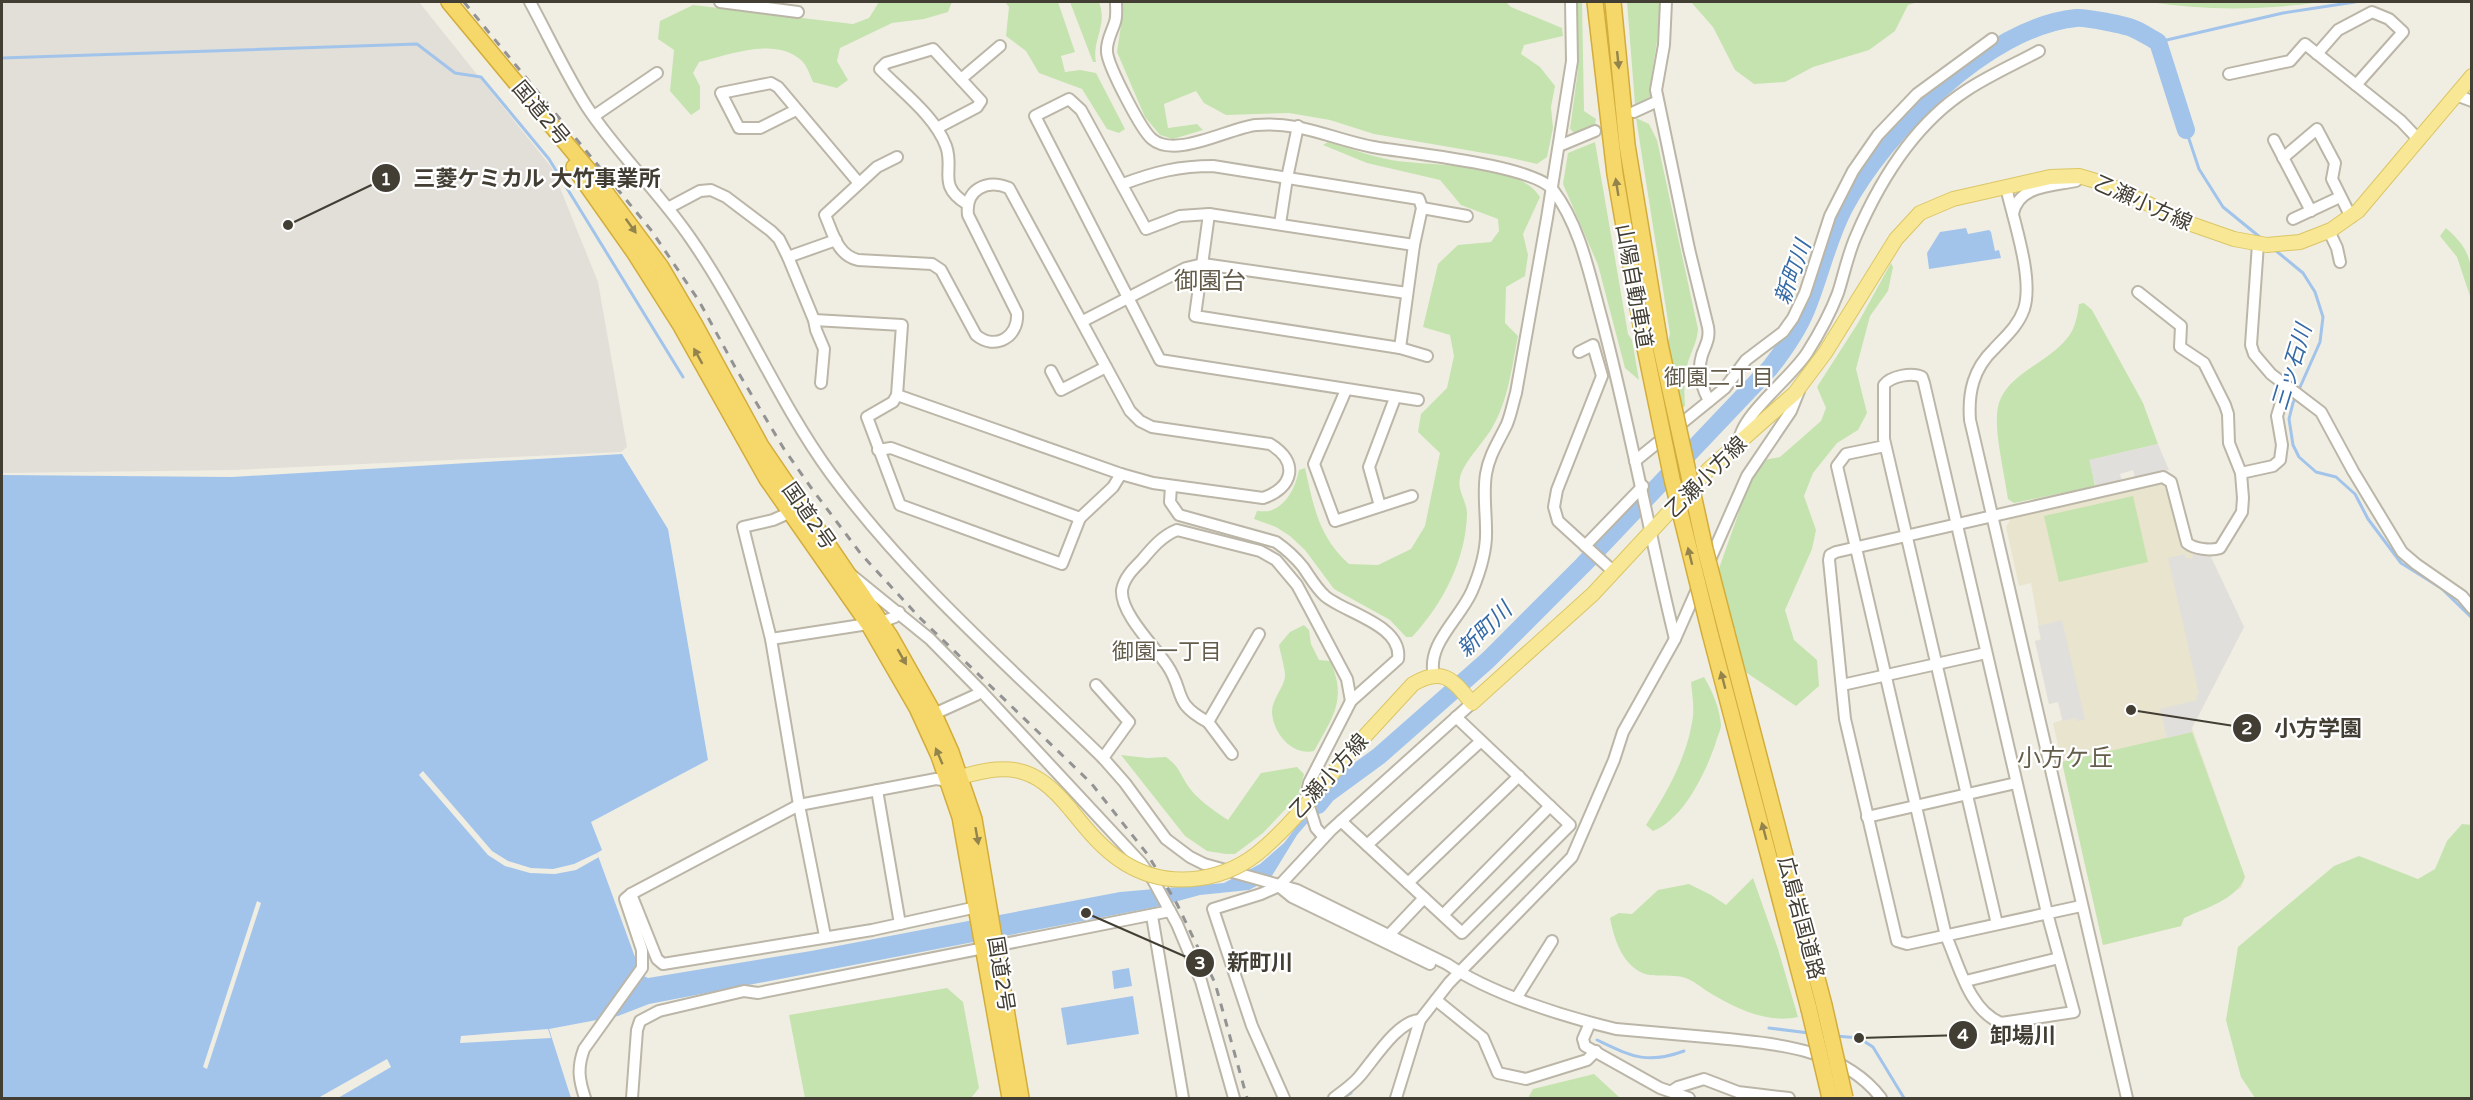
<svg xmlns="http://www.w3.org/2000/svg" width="2473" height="1100" viewBox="0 0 2473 1100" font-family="'Varela Round','Noto Sans JP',sans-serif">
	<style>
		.industrial { fill: #e2dfd8 }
		.education { fill: #e9e4ce }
		.green { fill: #c5e3ae }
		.parking { fill: #e1dfdb }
		.water { fill: #a2c4eb }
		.pier { fill: #f0eee3 }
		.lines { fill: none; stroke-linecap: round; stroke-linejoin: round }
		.stream { stroke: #a2c4eb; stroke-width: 3 }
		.river { stroke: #a2c4eb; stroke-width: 18 }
		.minor-casing { stroke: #bbb6a7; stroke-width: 14 }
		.major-casing { stroke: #dbc666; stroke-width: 16 }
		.highway-casing { stroke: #d3ad3b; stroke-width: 18 }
		.minor { stroke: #fff; stroke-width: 10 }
		.major { stroke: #f8e795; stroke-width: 14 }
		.highway { stroke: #f5d76a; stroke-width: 15 }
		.rail { stroke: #939393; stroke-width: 3; stroke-dasharray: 8 8; stroke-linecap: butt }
		.major-bridge-casing { stroke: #dbc666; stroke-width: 16; stroke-linecap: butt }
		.highway-bridge-casing { stroke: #d3ad3b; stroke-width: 18; stroke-linecap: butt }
		.major-bridge { stroke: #f8e795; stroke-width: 14 }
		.highway-bridge { stroke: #f5d76a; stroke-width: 15 }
		.oneway { fill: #93834c }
		.labels { text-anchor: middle; stroke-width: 4.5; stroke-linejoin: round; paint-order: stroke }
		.street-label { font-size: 21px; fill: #423e34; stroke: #fff }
		.water-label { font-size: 22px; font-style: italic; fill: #3469a6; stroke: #fff }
		.neighbourhood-label { font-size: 22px; fill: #645d4c; stroke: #fff }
		.quarter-label { font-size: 24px; fill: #645d4c; stroke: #fff }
		.leader { fill: none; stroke: #423e34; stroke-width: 2 }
		.callout-dot { fill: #423e34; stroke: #fff; stroke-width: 2 }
		.mark-label { font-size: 18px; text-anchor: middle; font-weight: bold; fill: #fff }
		.callout-label { font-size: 22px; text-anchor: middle; font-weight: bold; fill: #423e34; stroke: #fff; stroke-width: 4.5; stroke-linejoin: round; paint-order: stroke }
	</style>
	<rect width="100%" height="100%" fill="#f0eee3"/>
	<path class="industrial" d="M2 2H419L552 168 598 282 627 447 621 452 233 470 2 473Z"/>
	<path class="education" d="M2161 480 2168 484 2186 549 2209 553 2244 627 2192 728 2245 877 2241 888 2184 918 2181 926 2103 945 2053 723 2062 720 2058 702 2049 704 2035 641 2041 639 2031 583 2019 586 2006 527 2012 516Z"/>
	<g class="green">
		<path d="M879 2H952L948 12 924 19 892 23 840 48 837 61 848 80 837 88 813 82C810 75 807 66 802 61 776 36 729 55 699 62L693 73 700 86V109L691 115 670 91 674 50 658 39 660 21 693 5 853 24 869 18Z"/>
		<path d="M1005 2H1058L1075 52 1061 56 1065 72 1080 70 1096 73 1125 129 1119 133 1107 129 1082 89 1039 73 1026 51 1006 36 1009 7Z"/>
		<path d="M1070 2H1099C1108 26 1092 39 1096 62H1093Z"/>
		<path d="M1122 2H1506L1511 7 1562 28 1563 36 1524 45 1521 54 1540 67 1555 86 1551 107 1553 128 1547 157 1537 164 1507 157 1374 134 1330 120 1289 113 1226 115 1204 103 1196 91 1164 104 1168 128 1197 124 1203 130 1173 139 1160 135 1145 117 1117 52 1121 25Z"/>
		<path d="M1576 2H1582L1584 111 1596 119 1595 126 1577 135 1570 129 1578 70Z"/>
		<path d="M1627 2H1660C1661 34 1651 65 1650 98L1635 104Z"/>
		<path d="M1691 2H1918L1908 5 1895 31 1869 50 1813 67 1785 82 1754 84 1735 70 1713 27Z"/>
		<path d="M2149 2H2322C2265 10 2206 11 2149 2Z"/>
		<path d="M1636 118 1649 124 1657 140 1698 329C1697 342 1692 350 1688 362 1684 378 1684 390 1685 406L1682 408 1668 341 1670 334Z"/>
		<path d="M1328 142C1349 148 1370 156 1391 160 1430 167 1518 161 1540 197L1523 234 1528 255 1525 276 1506 287 1505 323 1518 336C1512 367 1508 401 1492 428 1484 442 1462 464 1460 478 1457 491 1467 501 1467 514 1466 559 1443 604 1412 637H1406L1390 620 1334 589 1305 550 1290 536 1276 527 1254 519 1257 511C1262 511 1269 512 1272 510 1288 504 1296 485 1299 470L1305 468C1314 507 1318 536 1349 564L1378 565 1411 549 1425 526 1440 453 1418 432 1421 414 1447 388 1454 356 1450 335 1423 327 1438 264 1458 245 1491 242 1499 231 1498 219 1461 205 1440 180 1367 163 1323 145Z"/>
		<path d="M1595 142 1628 334 1632 340 1639 380 1625 368 1598 265 1563 184 1568 153Z"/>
		<path d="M2446 228C2473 252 2472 264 2471 299L2457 257 2440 236Z"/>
		<path d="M1891 263 1893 267 1888 291 1870 316 1856 369 1867 413 1858 430 1837 443 1813 473 1804 496 1816 530 1812 549 1785 610 1794 640 1817 660 1819 686 1796 706 1744 671 1717 574 1750 481 1764 460 1780 457 1821 421 1826 408 1817 387 1858 323Z"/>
		<path d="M2084 303 2092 310 2143 403 2158 444 2090 460 2095 486 2014 503 2008 499C2005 475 1993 428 1998 407 2006 371 2055 362 2072 331 2076 323 2078 313 2079 304Z"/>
		<path d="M2133 496 2148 562 2059 582 2044 516Z"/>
		<path d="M1304 625 1309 630 1311 644 1319 660 1330 661C1348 699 1332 718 1314 751 1292 756 1273 733 1272 712 1272 699 1283 689 1285 677 1286 671 1280 652 1279 645L1290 632Z"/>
		<path d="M1704 677C1712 690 1720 709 1721 725 1721 730 1717 737 1716 742 1706 772 1684 819 1653 831L1646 825C1667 792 1688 756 1693 716 1694 705 1692 693 1691 682Z"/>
		<path d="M2192 732 2245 877C2236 900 2205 908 2184 918L2181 926 2103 945 2062 762Z"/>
		<path d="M1121 755 1147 758 1166 757C1178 766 1179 771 1186 783 1196 799 1213 810 1228 820L1261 773 1297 767 1304 774 1298 796 1263 833 1235 854H1226L1207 851 1185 836Z"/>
		<path d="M2462 824 2472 825 2471 1098H2255L2241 1077 2226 1020 2238 947 2334 866 2359 856 2418 879 2435 869 2447 841Z"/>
		<path d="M1753 878 1778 949 1798 1017C1768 1024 1735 1008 1710 993 1702 988 1692 979 1682 977 1669 974 1649 979 1637 970 1620 958 1614 938 1610 918L1619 913 1632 914 1658 890 1689 884 1711 895 1726 905Z"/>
		<path d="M947 988 963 1002 979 1088 971 1098H805L789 1015Z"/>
		<path d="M1594 1074 1620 1098H1528L1533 1089Z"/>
	</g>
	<g class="parking">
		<path d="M2158 444 2169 470 2135 478 2133 470 2120 474 2122 481 2096 487 2089 460Z"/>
		<path d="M2194 550 2209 553 2244 627 2192 728V732L2167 738 2160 709 2197 700 2196 695 2199 694 2168 558 2185 554V558L2192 559Z"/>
		<path d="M2062 620 2085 720 2077 721 2076 718 2063 721 2058 702 2049 704 2035 641 2041 640 2038 626Z"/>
	</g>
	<g class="water">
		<path d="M1966 228 1968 234 1989 230 1991 232 1995 251 1999 250 2001 258 1929 269 1927 253 1940 232Z"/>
		<path d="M622 454 668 529 708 760 591 822 602 850 597 853 635 957V972L648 978 811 951 1120 892 1224 883 1260 864 1284 843 1303 818 1325 794 1336 788 1323 801 1316 813 1297 835 1270 879 1249 890 1200 895 1156 907 649 1004 618 1016 549 1029 571 1098H2V475L232 477Z"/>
		<path d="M1129 968 1132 986 1114 989 1112 971Z"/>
		<path d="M1133 996 1139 1034 1067 1045 1061 1008Z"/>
	</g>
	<g class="pier">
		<path d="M423 771 492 851 508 861 531 868 553 869 574 864 597 853 599 857 576 870 555 874 530 873 505 866 488 855 419 775Z"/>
		<path d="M257 901 261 903 207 1069 203 1067Z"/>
		<path d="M548 1029 551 1038 460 1043 461 1036Z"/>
		<path d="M387 1059 391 1067 338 1098H318Z"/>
	</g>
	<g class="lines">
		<g class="stream">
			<path d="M2158 42 2283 13 2355 2"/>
			<path d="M2 58 417 44 455 73 481 77 549 159 683 377"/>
			<path d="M2186 130 2199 169 2223 207 2261 238"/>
			<path d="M2275 250 2303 273 2315 292 2323 317 2320 342 2293 403 2289 419 2293 445 2299 457 2316 472 2336 477 2355 494 2368 519 2401 563 2441 588 2472 618"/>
			<path d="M1769 1028 1809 1033"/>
			<path d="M1836 1036 1859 1038 1873 1047 1904 1098"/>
			<path d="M1597 1040C1631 1056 1646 1065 1684 1051"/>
			<path d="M1343 1098 1351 1093"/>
		</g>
		<path class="river" d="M1318 805 1327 794 1379 756 1488 660 1583 565 1770 368C1784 350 1797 332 1806 310 1820 276 1827 241 1844 208 1884 133 1987 27 2076 18 2084 17 2127 25 2134 29 2142 32 2150 38 2158 42L2186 130"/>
		<defs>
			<g id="minor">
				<path d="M530 2C549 37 566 74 587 107 618 154 660 193 691 239 743 314 777 400 831 474 909 580 1009 666 1103 758L1125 783 1166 839 1190 857 1204 864 1297 890 1447 964C1491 994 1565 1017 1616 1029 1650 1032 1684 1035 1718 1038 1775 1044 1843 1048 1881 1098"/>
				<path d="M720 2 798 12"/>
				<path d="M1116 2C1116 8 1117 16 1115 22 1112 32 1106 41 1107 52 1108 66 1141 130 1152 139 1175 159 1229 128 1256 125 1301 121 1331 139 1373 147 1407 153 1534 165 1553 190 1581 227 1590 277 1602 320 1630 426 1649 533 1675 639"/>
				<path d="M1666 2 1664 45 1656 90 1689 249 1708 327C1710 338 1706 344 1702 355 1697 371 1701 386 1709 401"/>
				<path d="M2317 54 2338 30 2372 12 2389 19 2403 32 2356 85"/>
				<path d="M2229 74 2290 61 2305 44 2401 121 2419 140"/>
				<path d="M961 79 1000 46"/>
				<path d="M2456 95 2472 101"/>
				<path d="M796 110 760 128H739L721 93 771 83 778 87 858 182"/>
				<path d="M1634 112 1658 101"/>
				<path d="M594 116 657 73"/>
				<path d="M937 128 977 107 981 101 933 49 886 63 880 69C902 92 935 116 946 146 955 170 936 185 967 204"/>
				<path d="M2274 140 2311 211"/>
				<path d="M1559 146 1595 131"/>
				<path d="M2283 158 2317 129 2335 163 2332 179 2351 217"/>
				<path d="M1123 184C1155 172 1179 166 1213 166L1419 199 1422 208 1414 245 1400 348"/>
				<path d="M2006 187C2013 219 2034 278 2024 309 2018 326 2006 336 1994 349 1973 369 1968 393 1970 420L2127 1098"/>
				<path d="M668 208 700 191 711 190 726 197 771 231 779 239 788 257 814 320 816 330 824 349 821 383"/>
				<path d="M1422 208 1467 216"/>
				<path d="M1209 214 1195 316 1400 348 1427 356"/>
				<path d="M2013 214C2018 185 2053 186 2076 181"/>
				<path d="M2293 219 2340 197"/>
				<path d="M1280 224 1287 178 1298 126"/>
				<path d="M2329 231 2337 248 2340 262"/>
				<path d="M2258 244 2251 345 2254 354 2271 374 2321 412 2353 471 2402 552 2416 564 2462 596 2472 608"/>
				<path d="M1414 245 1209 214 1180 216 1146 229 1081 110 1069 99 1035 116 1160 360 1418 400"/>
				<path d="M788 257 836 240"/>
				<path d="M814 320 902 325 897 395 893 402 867 417 900 505 1062 564 1080 518 1113 487 1121 474"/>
				<path d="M1083 321 1186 268 1203 264 1407 293"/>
				<path d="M1579 352 1593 345 1602 376 1557 490 1554 507 1558 521 1614 572"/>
				<path d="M1051 371 1061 390 1106 367"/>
				<path d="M1346 390 1314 464 1335 521 1412 496"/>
				<path d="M897 395 1121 474 1153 483 1263 498C1293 488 1300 462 1270 444L1152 427 1140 421 1130 411 1009 188C987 179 965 189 968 215L1017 313C1019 337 995 351 976 335L941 270 932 264 858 260C837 255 833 233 825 215L877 167 897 157"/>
				<path d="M1739 442C1740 416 1791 378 1807 353 1819 334 1830 314 1838 293 1844 274 1848 254 1856 236 1880 180 1914 124 1967 90 1990 75 2015 64 2039 51"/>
				<path d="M1885 446 1846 454 1837 466 1946 936C1959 965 1969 1010 2001 1023L2074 1012 2047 913 1924 383 1922 377C1912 372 1891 376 1884 385V439L1997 924"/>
				<path d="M878 450 891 448 1080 518"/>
				<path d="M1635 461 1725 388 1746 360 1783 332 1793 318 1805 293 1830 216 1853 171 1878 135 1917 94 1992 39"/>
				<path d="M2241 473 2273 466 2280 460 2282 445 2277 416 2286 386"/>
				<path d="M1171 486 1170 502 1179 515 1276 542C1286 549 1295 557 1303 567 1310 577 1316 588 1325 596 1345 613 1403 625 1398 659L1351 701 1309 783 1306 797 1316 828 1324 837"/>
				<path d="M1380 506 1369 467 1395 398"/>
				<path d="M791 512 773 520 743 527 771 639 799 805 825 936"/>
				<path d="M1585 546 1643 486"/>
				<path d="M850 574 930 639 981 691 1141 863 1153 880 1177 924 1201 981 1234 1098"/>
				<path d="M1259 634 1208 722C1171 702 1186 693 1167 665 1155 647 1120 613 1122 590 1124 578 1133 569 1142 560 1152 548 1162 536 1177 530L1260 551 1276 560 1297 585 1311 611 1347 679 1351 701"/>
				<path d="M771 639 881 622 895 617 899 612"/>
				<path d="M1434 676C1426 644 1460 619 1472 591 1480 572 1487 550 1486 529 1486 511 1483 493 1486 474 1489 455 1499 441 1507 424 1511 414 1513 403 1516 393L1547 218 1572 61 1571 2"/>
				<path d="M1096 685 1129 722 1103 758"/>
				<path d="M1842 685 1986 653"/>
				<path d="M934 714 976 695 981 691"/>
				<path d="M1208 722 1232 754"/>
				<path d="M877 790 900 924"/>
				<path d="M1867 817 2016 783"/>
				<path d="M1341 821 1462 933 1570 825 1456 717"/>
				<path d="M1367 845 1481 741"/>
				<path d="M1408 883 1519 776"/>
				<path d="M1281 888 1292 897 1430 964"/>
				<path d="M631 894 657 959 663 964 872 930 977 907"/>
				<path d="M2081 906 1907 944 1897 941 1845 719 1829 560 1830 555 1836 552 2163 477 2171 482 2187 543C2194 549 2211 551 2220 548L2242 512 2243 498 2241 473 2229 443 2228 414 2225 405 2204 363 2180 347 2181 326 2138 292"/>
				<path d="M1443 915 1550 806"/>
				<path d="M1152 916 1183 1098"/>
				<path d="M1389 935 1424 898"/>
				<path d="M1966 981 2059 958"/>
				<path d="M1517 997 1552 941"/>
				<path d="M1436 1000 1483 1038 1498 1073 1526 1079 1587 1060 1596 1051"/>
				<path d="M1590 1023 1583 1039 1585 1046 1660 1088 1689 1098"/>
				<path d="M1672 1091 1678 1087 1704 1079 1738 1092 1789 1098"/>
				<path d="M585 1098C579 1080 577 1068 584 1049L642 968V950L625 899 631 894 799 805 936 779 949 781"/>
				<path d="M632 1098 637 1030 640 1021 659 1011 744 991 758 993 1170 911"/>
				<path d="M1284 1098 1252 1026 1213 909 1261 894 1279 886 1331 830 1472 703"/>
				<path d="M1334 1098C1342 1092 1352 1085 1359 1077 1373 1061 1398 1020 1420 1020"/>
				<path d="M1396 1098 1420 1020 1449 983 1572 857 1614 760 1623 732 1675 639 1747 476 1791 411 1799 391"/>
			</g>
			<g id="major">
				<path d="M1354 748 1413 684C1443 666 1453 680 1472 703L1593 594 1709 469 1795 393 1825 353 1896 239 1920 213 1953 199 2050 177 2079 176 2106 184 2191 224 2234 239 2267 245 2300 242 2331 230 2358 211 2472 76"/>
				<path d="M951 780C1007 762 1033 763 1071 810"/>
			</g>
			<g id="highway">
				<path d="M449 2 595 178 661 267 695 325 761 446 890 636 934 714 951 752 974 819 1021 1098"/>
				<path d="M1595 2 1615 174 1645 348"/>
				<path d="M1613 2 1627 145 1660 344"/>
				<path d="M574 167 634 252 681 326 767 479 869 625 917 708 939 756 960 817 1010 1098"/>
				<path d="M1726 630 1824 1005"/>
				<path d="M1710 633 1809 1009"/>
			</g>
		</defs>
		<use href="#minor" class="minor-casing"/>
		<use href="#major" class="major-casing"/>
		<use href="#highway" class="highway-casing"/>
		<use href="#minor" class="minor"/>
		<use href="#major" class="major"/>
		<use href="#highway" class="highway"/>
		<path class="rail" d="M464 2 651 230 699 301 735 367 784 449 812 489 861 554 920 618 1091 783 1148 855 1177 904 1215 983 1247 1098"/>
		<defs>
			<path id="major-bridge" d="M1071 810C1087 830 1104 851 1126 864 1171 891 1228 881 1265 847 1298 818 1325 781 1354 748"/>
			<g id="highway-bridge">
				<path d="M1660 344 1705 549 1726 630"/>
				<path d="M1645 348 1672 479 1710 633"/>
				<path d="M1824 1005 1845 1098"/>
				<path d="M1809 1009 1830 1098"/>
			</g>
		</defs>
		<use href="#major-bridge" class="major-bridge-casing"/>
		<use href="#highway-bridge" class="highway-bridge-casing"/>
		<use href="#major-bridge" class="major-bridge"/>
		<use href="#highway-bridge" class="highway-bridge"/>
	</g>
	<defs><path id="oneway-solid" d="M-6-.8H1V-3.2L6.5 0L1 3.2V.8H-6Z" transform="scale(1.5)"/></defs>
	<g class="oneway">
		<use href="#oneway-solid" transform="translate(1618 60) rotate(84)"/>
		<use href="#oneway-solid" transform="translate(1617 187) rotate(-99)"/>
		<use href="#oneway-solid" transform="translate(631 226) rotate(54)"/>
		<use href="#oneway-solid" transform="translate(698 356) rotate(-119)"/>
		<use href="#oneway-solid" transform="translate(1690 556) rotate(-104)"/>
		<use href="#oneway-solid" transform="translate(902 657) rotate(60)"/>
		<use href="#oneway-solid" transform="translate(1723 680) rotate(-105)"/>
		<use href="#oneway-solid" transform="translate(939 756) rotate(-113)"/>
		<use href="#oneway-solid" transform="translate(1764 831) rotate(-105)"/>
		<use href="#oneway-solid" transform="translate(977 836) rotate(80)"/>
	</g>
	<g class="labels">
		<g class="street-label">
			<text transform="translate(541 113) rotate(50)" y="7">国道2号</text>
			<text transform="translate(2143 203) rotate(24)" y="7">乙瀬小方線</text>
			<text transform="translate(1634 286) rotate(80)" y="7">山陽自動車道</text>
			<text transform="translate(1706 477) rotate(-45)" y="7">乙瀬小方線</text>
			<text transform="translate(809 516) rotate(55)" y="7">国道2号</text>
			<text transform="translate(1329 776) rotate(-48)" y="7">乙瀬小方線</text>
			<text transform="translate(1801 918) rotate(75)" y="7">広島岩国道路</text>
			<text transform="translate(1001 974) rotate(81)" y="7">国道2号</text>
		</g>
		<g class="water-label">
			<text transform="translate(1792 272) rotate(-70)" y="8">新町川</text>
			<text transform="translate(2291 367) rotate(-73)" y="8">三ッ石川</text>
			<text transform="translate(1484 629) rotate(-45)" y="8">新町川</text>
		</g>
		<g class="neighbourhood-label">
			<text x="1719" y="385">御園二丁目</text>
			<text x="1167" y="659">御園一丁目</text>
		</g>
		<g class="quarter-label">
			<text x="1210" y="289">御園台</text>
			<text x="2065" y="766">小方ケ丘</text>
		</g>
	</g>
	<path class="leader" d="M288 225L386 178M2131 710L2247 728M1086 913L1200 963M1859 1038L1963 1035"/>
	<g class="callout-dot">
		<circle cx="288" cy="225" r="6"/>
		<circle cx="2131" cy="710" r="6"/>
		<circle cx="1086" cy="913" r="6"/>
		<circle cx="1859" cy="1038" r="6"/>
		<circle cx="386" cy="178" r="15"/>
		<circle cx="2247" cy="728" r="15"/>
		<circle cx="1200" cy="963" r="15"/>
		<circle cx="1963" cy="1035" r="15"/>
	</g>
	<g class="mark-label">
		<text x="386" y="185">1</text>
		<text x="2247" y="734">2</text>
		<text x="1200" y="969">3</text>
		<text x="1963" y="1041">4</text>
	</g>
	<g class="callout-label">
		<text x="537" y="186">三菱ケミカル 大竹事業所</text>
		<text x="2318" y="736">小方学園</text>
		<text x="1260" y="970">新町川</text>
		<text x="2023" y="1043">卸場川</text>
	</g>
	<rect width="2473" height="1100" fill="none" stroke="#423e34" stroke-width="6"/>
</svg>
